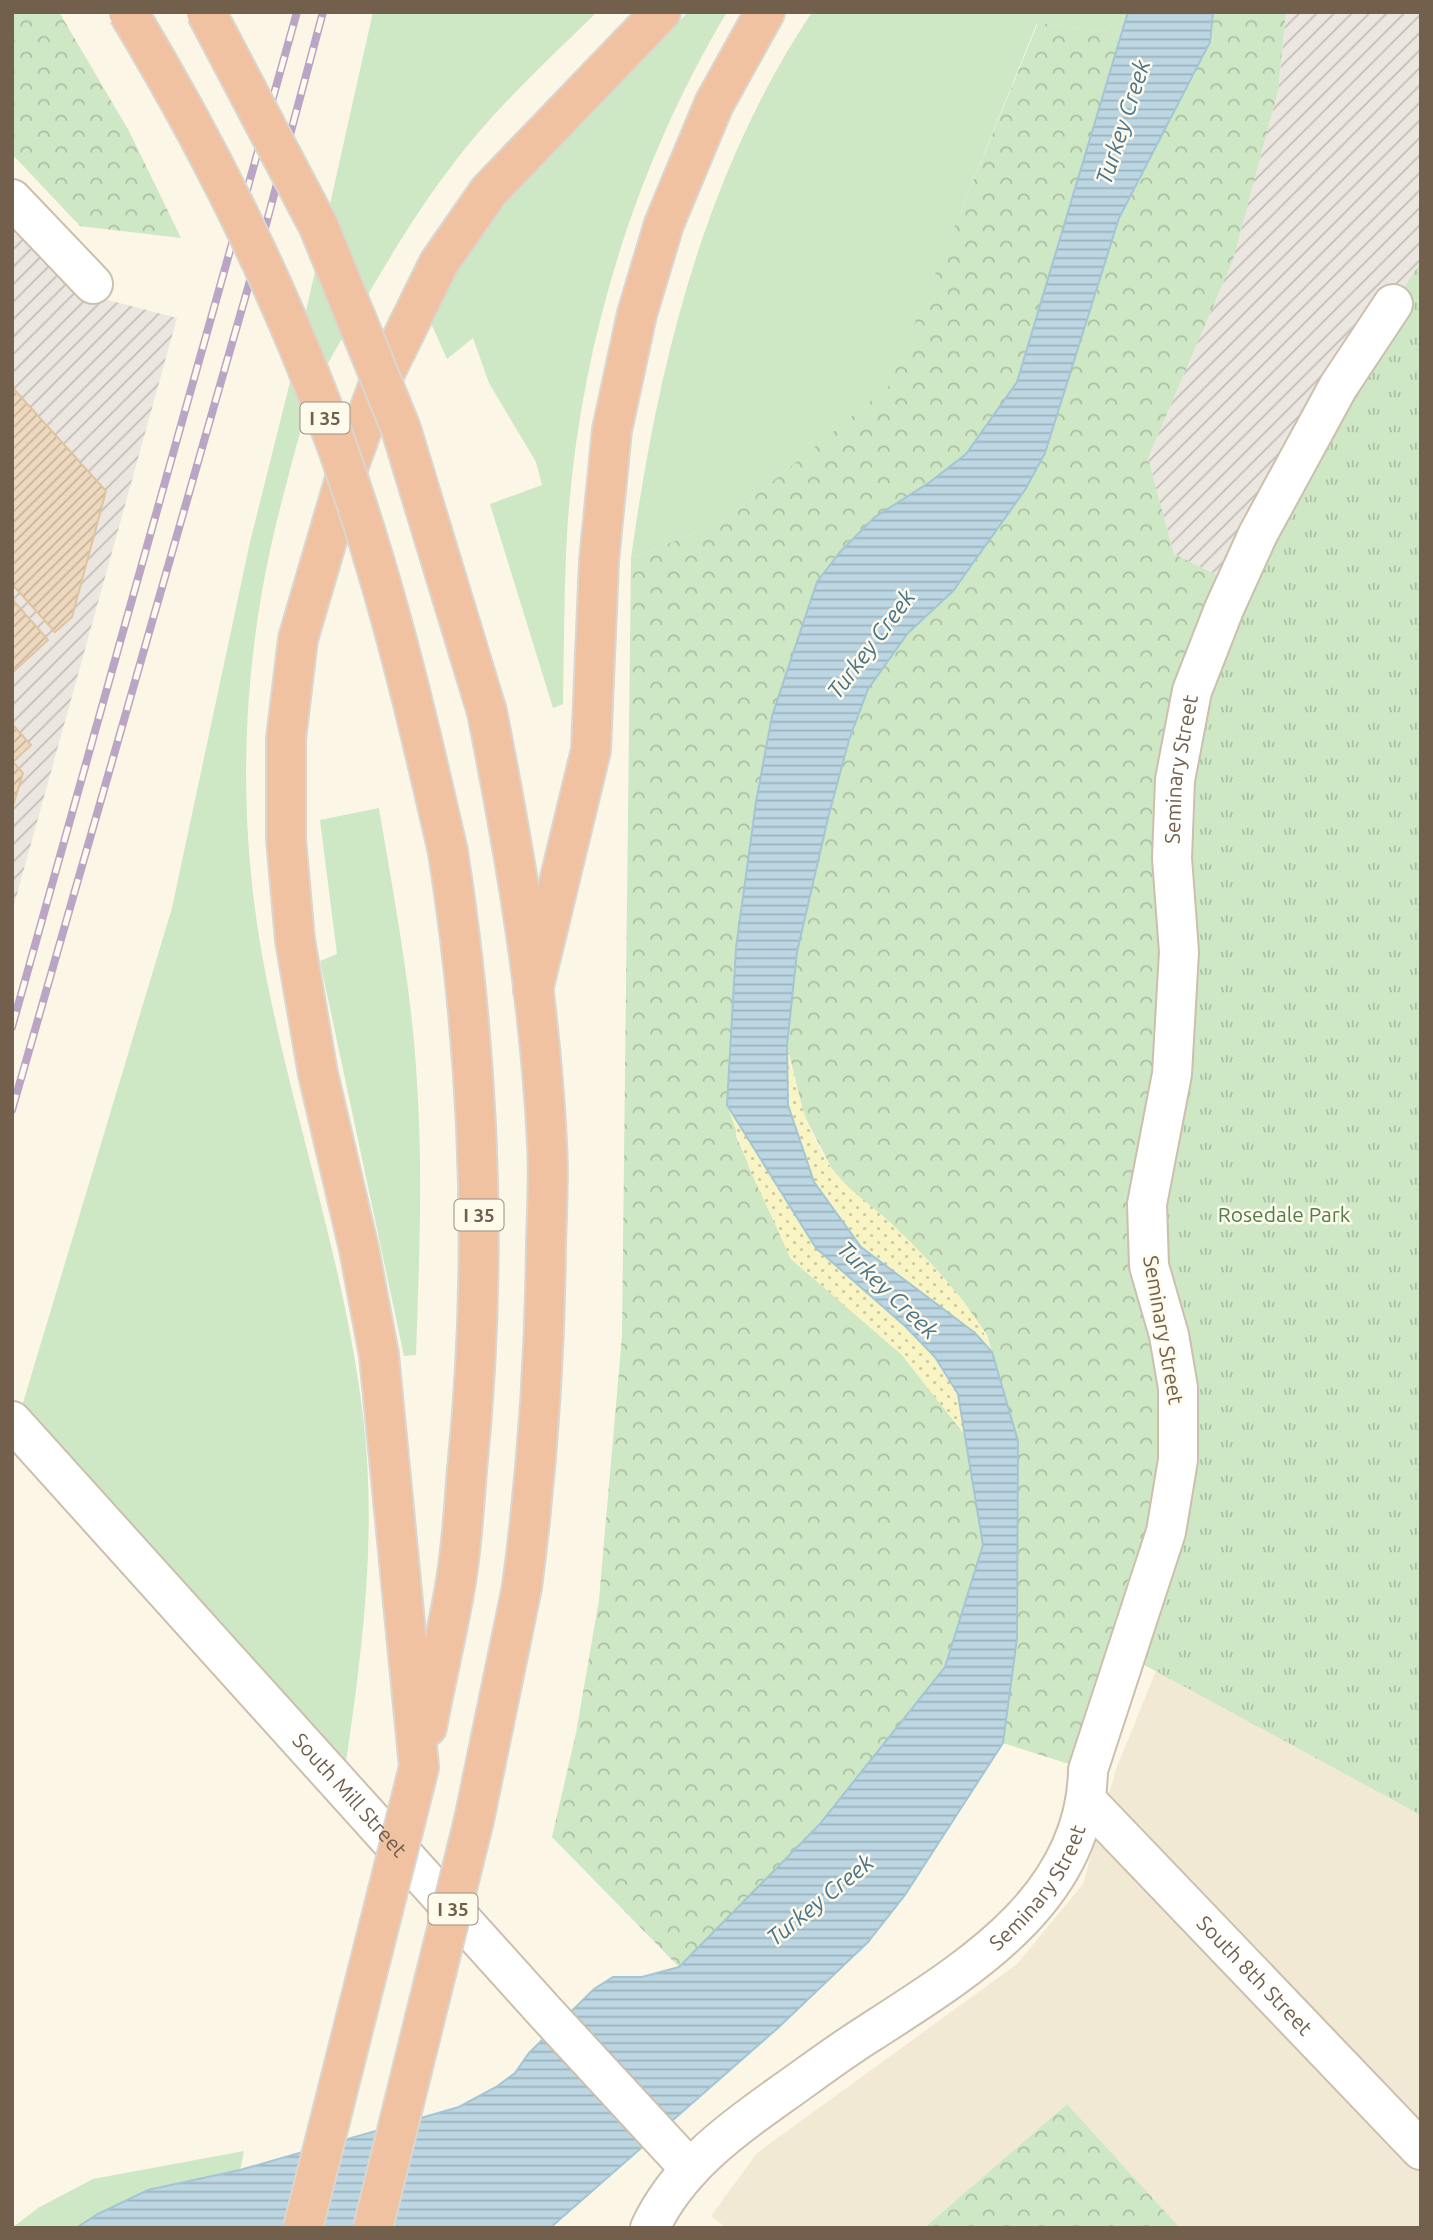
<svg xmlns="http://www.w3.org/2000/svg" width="1433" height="2240" viewBox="0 0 1433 2240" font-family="Ubuntu,sans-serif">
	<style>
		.residential { fill: #f2e9d5 }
		.industrial { fill: url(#industrial-furrows) }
		.green { fill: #cee7c5 }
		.forest { fill: url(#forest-crowns) }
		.sand { fill: url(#sand-dots) }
		.park { fill: url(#park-tufts) }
		.water { fill: url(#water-rules); stroke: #a3c5d4; stroke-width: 2 }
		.building { fill: url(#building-hatch); stroke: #e0c3a1; stroke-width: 2 }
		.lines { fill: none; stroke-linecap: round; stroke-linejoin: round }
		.minor-casing { stroke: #ccbfad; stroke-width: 42 }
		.highway-casing { stroke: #dad6d0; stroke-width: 42 }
		.minor { stroke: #fff; stroke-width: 38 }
		.highway { stroke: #f1c2a1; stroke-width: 38 }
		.rail-casing { stroke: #baa5c4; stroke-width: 8 }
		.rail { stroke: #fefaec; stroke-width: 5; stroke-dasharray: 16; stroke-linecap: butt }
		.highway-bridge-casing { stroke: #dad6d0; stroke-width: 42; stroke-linecap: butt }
		.highway-bridge { stroke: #f1c2a1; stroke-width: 38 }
		.labels { text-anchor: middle; stroke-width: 5; stroke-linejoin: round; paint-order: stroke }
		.shield { fill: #fefaec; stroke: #9c8e7c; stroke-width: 2 }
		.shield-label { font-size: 19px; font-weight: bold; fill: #72604c }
		.street-label { font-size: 21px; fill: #72604c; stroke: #fefaec }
		.park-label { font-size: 21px; fill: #507d48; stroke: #fefaec }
		.water-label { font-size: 23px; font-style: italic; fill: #4b768a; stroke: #fefaec }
	</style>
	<defs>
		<pattern id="industrial-furrows" width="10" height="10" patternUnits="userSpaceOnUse" patternTransform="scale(1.75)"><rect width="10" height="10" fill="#ebe7e0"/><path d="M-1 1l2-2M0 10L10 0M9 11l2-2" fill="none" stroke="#c3bfb8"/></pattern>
		<pattern id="forest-crowns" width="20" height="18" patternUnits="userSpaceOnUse" patternTransform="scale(1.75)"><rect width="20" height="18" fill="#cee7c5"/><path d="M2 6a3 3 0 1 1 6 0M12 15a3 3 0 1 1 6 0" fill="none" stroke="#acbfa2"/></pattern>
		<pattern id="sand-dots" width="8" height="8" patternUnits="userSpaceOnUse" patternTransform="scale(1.75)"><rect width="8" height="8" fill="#f8f4c3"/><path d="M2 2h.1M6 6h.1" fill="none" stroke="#cdc9a1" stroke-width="1.8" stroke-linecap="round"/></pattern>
		<pattern id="park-tufts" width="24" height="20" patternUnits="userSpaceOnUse" patternTransform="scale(1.75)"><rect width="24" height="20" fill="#cee7c5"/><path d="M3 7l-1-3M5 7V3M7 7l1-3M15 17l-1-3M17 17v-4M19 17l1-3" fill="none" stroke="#acbfa2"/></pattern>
		<pattern id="water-rules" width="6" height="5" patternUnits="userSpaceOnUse" patternTransform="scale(1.75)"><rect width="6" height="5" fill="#bcd7e3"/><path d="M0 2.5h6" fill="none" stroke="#9db2ba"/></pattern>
		<pattern id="building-hatch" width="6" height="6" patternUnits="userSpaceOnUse" patternTransform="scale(1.75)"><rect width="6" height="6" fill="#eed9bf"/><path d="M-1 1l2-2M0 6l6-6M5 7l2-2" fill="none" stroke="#c5b39d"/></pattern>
	</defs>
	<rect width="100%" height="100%" fill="#fbf6e6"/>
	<path class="residential" d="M1156 1671 1421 1815V2228H1180L1067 2104 924 2228H727L711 2216 757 2153 1017 1964 1083 1884 1116 1769Z"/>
	<g class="industrial">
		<path d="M1286 12H1421V262L1393 304 1262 597 1174 554 1148 458 1233 259 1278 91Z"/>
		<path d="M12 228 70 290 177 318 12 912Z"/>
	</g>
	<g class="green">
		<path d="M373 12H597C556 52 515 90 478 133 431 188 394 249 358 312 341 341 321 371 310 403 299 432 292 463 284 493 241 652 234 814 266 976 295 1124 345 1266 363 1416 377 1532 363 1647 346 1762L22 1406 172 908 250 542 292 374Z"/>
		<path d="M688 12H727C633 169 578 352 567 534 564 591 564 648 563 704L553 708 490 504 542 485 536 462 489 383 473 338 447 359 427 314 465 252 524 178Z"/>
		<path d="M812 12H1128L1124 34 1037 23 890 386 723 522 631 558C658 366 703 176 812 12Z"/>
		<path d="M379 808C394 899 412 990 417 1083 423 1174 419 1264 416 1355L404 1356 320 961 337 954 320 820Z"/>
		<path d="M244 2151 240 2170 148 2190 98 2214 76 2228H12L38 2208 93 2179Z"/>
	</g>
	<g class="forest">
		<path d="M12 12H59L129 131 181 238 80 226 12 154Z"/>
		<path d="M1213 12H1286L1278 91 1233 260 1148 458 1174 554 1262 597 1421 1815 1126 1655 1088 1770 1003 1743 1017 1638 1018 1442 987 1335 961 1298 883 1216 855 1196 832 1169 804 1115 787 1045 797 952 829 814 849 740 868 688 908 633 953 591 1025 490 1045 453 1119 218 1210 42Z"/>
		<path d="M1038 23 1124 34 1017 382 966 454 817 582 772 716 756 802 736 1136 791 1259 902 1355 968 1439 983 1545 945 1667 819 1825 679 1967 552 1837 576 1733 599 1600 622 1336 631 558 723 522 889 386Z"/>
		<path d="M1067 2104 1180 2228H924Z"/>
	</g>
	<g class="sand">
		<path d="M787 1045C797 1089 805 1132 832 1169 847 1189 865 1200 883 1216 916 1245 980 1311 992 1352L975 1333 861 1247 814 1182 788 1106Z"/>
		<path d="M727 1105 816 1248 851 1276 935 1357 958 1394 968 1439 902 1355 791 1259 750 1170Z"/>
	</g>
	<path class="park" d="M1421 262V1815L1125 1654 1178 1460 1149 1266 1192 692 1393 304Z"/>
	<path class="water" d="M1128 12H1213L1210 42 1119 218 1045 453 1025 490 953 591 908 633 868 689 849 740 829 814 797 952 787 1045 788 1105 814 1182 861 1247 975 1333 992 1352 1018 1441 1017 1638 1003 1743 905 1895 868 1942 779 2027 550 2228H76L98 2214 148 2190 240 2170 459 2107 496 2087 515 2073 529 2053 594 1989 613 1977H642L679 1967 819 1825 945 1667 983 1545 958 1394 935 1357 905 1326 816 1248 727 1105 736 948 756 802 772 716 817 582 840 552 875 517 930 482 966 454 1017 382Z"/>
	<g class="building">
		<path d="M12 387 106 491 72 617 55 632 12 584Z"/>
		<path d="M12 599 48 640 12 673Z"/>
		<path d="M12 724 31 745 13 762 23 773 12 809Z"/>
	</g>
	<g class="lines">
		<defs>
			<g id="minor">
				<path d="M12 199 93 284"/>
				<path id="s1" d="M12 1421 545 2012 690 2169"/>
				<path id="s2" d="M1087 1801 1421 2150"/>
				<path id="s3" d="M650 2228C677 2170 728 2132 779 2096 809 2075 839 2052 871 2032 967 1970 1086 1899 1088 1770L1166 1532 1178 1460V1388L1169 1335 1149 1266 1147 1204 1172 1074 1179 952 1172 858 1175 780 1192 691 1224 609 1258 534 1338 387 1393 304"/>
			</g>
			<g id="highway">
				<path d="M487 712C515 854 540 998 547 1143 549 1176 547 1210 546 1244 545 1359 537 1473 522 1587"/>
				<path d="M533 990 591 750 599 561 612 430 637 314 664 224 714 104 765 12"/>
				<path d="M427 1727C436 1678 448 1630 456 1581 462 1545 464 1507 467 1470 488 1264 480 1057 448 852"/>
				<path d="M419 1767 379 1355 359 1249 318 1074 295 940 286 839V739L298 639 349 465 377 389 439 263 489 191 661 12"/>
			</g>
		</defs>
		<use href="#minor" class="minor-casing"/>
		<use href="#highway" class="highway-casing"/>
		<use href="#minor" class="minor"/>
		<use href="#highway" class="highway"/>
		<defs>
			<g id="rail">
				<path d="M12 1027 297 12"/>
				<path d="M12 1110 264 232 323 12"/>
			</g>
		</defs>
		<use href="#rail" class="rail-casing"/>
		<use href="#rail" class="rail"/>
		<defs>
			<g id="highway-bridge">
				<path d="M128 12C228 178 312 355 368 540 400 643 424 747 448 852"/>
				<path d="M206 12 319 227 401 429 487 712"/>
				<path d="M303 2228 419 1767"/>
				<path d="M373 2228 474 1820 522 1587"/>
			</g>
		</defs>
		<use href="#highway-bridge" class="highway-bridge-casing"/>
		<use href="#highway-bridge" class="highway-bridge"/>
	</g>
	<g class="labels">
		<g class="shield">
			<rect x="300.5" y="402.5" width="49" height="31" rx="5"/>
			<rect x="454.5" y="1199.5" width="49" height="31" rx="5"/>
			<rect x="428.5" y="1893.5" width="49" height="31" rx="5"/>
		</g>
		<g class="shield-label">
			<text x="325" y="425">I 35</text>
			<text x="479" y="1222">I 35</text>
			<text x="453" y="1916">I 35</text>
		</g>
		<g class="street-label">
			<text dy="7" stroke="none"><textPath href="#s3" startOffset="1676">Seminary Street</textPath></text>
			<text transform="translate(1163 1330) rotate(80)" y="7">Seminary Street</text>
			<text dy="7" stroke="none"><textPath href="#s1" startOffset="504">South Mill Street</textPath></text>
			<text dy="7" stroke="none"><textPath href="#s3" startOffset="523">Seminary Street</textPath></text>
			<text dy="7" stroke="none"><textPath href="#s2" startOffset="242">South 8th Street</textPath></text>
		</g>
		<g class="park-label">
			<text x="1284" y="1222">Rosedale Park</text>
		</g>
		<g class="water-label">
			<text transform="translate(1123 122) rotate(-72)" y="8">Turkey Creek</text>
			<text transform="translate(871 644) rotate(-53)" y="8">Turkey Creek</text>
			<text transform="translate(888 1290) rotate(44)" y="8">Turkey Creek</text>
			<text transform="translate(820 1900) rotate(-39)" y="8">Turkey Creek</text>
		</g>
	</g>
	<rect width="1433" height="2240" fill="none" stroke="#72604c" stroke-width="28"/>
</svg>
